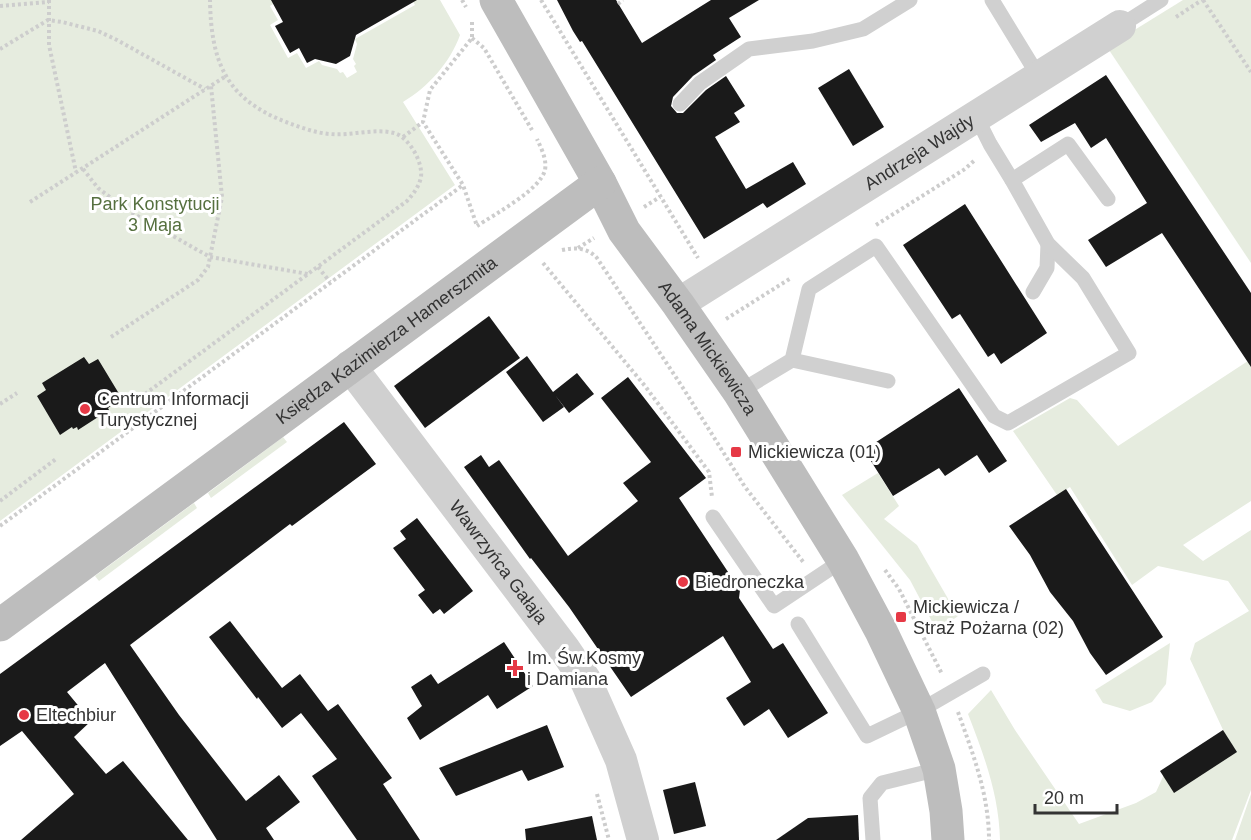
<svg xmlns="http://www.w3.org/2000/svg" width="1251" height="840" viewBox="0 0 1251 840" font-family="Arial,sans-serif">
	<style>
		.green { fill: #e6ecdf }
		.building { fill: #1a1a1a }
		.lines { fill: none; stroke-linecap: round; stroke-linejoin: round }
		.path { stroke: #cdcdcd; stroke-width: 4; stroke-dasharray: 3 3; stroke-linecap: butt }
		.lane { stroke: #d0d0d0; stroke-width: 15 }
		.street { stroke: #d0d0d0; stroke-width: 32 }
		.secondary { stroke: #bdbdbd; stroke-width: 33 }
		.poi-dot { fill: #e63946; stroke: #fff; stroke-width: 2 }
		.labels { text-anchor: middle; stroke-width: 6; stroke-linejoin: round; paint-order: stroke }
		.street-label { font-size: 18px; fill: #333; stroke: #fff }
		.park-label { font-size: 18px; fill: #56703f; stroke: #fff }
		.poi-label { font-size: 18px; fill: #333; stroke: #fff; text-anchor: start }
	</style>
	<rect width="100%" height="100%" fill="#fff"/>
	<g class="green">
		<path d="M0 0H279L270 6 278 20 270 25 288 58 297 53 306 68 319 61 322 65 337 69 340 73 343 72 347 78 357 72 354 66 356 64 353 59 357 44 355 39 415 5 412 0H440L460 35C450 63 428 87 403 102L455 185 0 521Z"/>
		<path d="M1183 0H1251V263L1107 47Z"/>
		<path d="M1251 359V501L1183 545 1203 561 1251 530V790L1232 840H1000C999 795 984 755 968 714L991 690 1015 730 1079 824 1136 803 1156 792 1166 770 1224 732 1190 659 1195 643 1249 611 1228 581 1158 566 1132 585 1070 487 1057 495 1013 431 1070 398 1077 400 1118 446Z"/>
		<path d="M283 437 287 442 211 498 208 493Z"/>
		<path d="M878 473 899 506 884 519 917 545 958 616 937 631 910 580 842 495Z"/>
		<path d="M194 503 197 508 99 581 95 576Z"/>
		<path d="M1170 643 1166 684 1152 702 1130 711 1103 703 1095 690Z"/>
		<path d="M1251 794V840H1235Z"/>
	</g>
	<g class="building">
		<path d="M271 0H417L356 35 350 56 336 64 315 59 307 63 299 48 290 53 275 26 283 22Z"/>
		<path d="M557 0H616L642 43 711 0H759L729 18 741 37 713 55 716 60 693 76 673 97 671 106 677 113H683L706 90 726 76 745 106 734 113 740 122 715 137 746 189 793 162 806 184 767 208 763 203 704 239 582 41 580 42 573 31Z"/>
		<path d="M849 69 884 127 853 146 818 88Z"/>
		<path d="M1106 75 1251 293V367L1162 233 1106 267 1088 240 1147 203 1106 138 1091 148 1075 123 1041 142 1029 125Z"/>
		<path d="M965 204 1047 333 1001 364 994 353 988 357 960 314 952 319 903 245Z"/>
		<path d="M489 316 520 358 425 428 394 386Z"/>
		<path d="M527 356 553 392 577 373 594 394 569 413 555 395 564 407 543 422 506 372Z"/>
		<path d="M84 357 89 364 98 359 121 397 110 404 111 406 108 408 109 410 78 430 77 427 73 429 72 427 60 435 37 396 46 390 42 383Z"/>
		<path d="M628 377 706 478 679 498 740 590 739 598 773 649 783 643 828 713 788 738 769 709 744 726 726 698 751 682 723 636 631 697 569 607 531 558 530 559 464 467 481 455 489 467 499 460 568 556 638 501 623 483 651 462 601 398Z"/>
		<path d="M959 388 1007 461 989 473 977 455 945 476 939 468 893 496 864 450Z"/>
		<path d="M344 422 376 464 292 526 290 524 130 645 179 715 246 801 279 775 300 802 266 828 274 840H217L105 663 67 692 91 721 74 737 106 774 123 761 188 840H21L74 794 22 731 0 746V674Z"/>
		<path d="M1066 489 1163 637 1106 675 1090 653 1073 621 1050 592 1030 555 1009 526Z"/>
		<path d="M417 518 473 591 444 614 440 609 433 614 418 595 425 590 393 548 406 539 400 531Z"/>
		<path d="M230 621 282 688 300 674 328 711 338 704 392 778 383 784 420 840H357L312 776 337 759 301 713 282 728 258 697 257 699 209 637Z"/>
		<path d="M504 642 533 686 497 709 488 695 420 740 407 718 422 706 411 687 431 674 438 684Z"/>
		<path d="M547 725 564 767 528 781 522 770 456 796 439 768Z"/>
		<path d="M1223 730 1237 752 1174 793 1160 771Z"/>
		<path d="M695 782 706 826 674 834 663 790Z"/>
		<path d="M858 815 859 840H776L808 818Z"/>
		<path d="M592 816 597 840H526L525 829Z"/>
	</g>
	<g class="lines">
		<g class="path">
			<path d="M49 0V45L76 172"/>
			<path d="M462 0 466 7"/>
			<path d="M541 0 698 258"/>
			<path d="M1203 0 1251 72"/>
			<path d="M618 4 623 0"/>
			<path d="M0 6 49 2"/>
			<path d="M1176 17 1202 0"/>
			<path d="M472 22V38L430 90 423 122 463 185 477 226"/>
			<path d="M472 38 484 48 532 130"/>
			<path d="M0 49 48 20 62 22 98 31 117 40 205 89"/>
			<path d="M403 137 423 122"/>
			<path d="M83 169 98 188 111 198 134 214 210 257 308 274"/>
			<path d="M30 202 226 76"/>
			<path d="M644 207 660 197"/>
			<path d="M876 225 965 169 975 160"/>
			<path d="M477 226C495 214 540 190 545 170 547 159 541 148 537 139"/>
			<path d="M578 248 594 238"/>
			<path d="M562 250C576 247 588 248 597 258L683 388 745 487 804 563"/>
			<path d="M543 263 645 386 709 472 712 497"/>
			<path d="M318 267 330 282"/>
			<path d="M726 319 791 278"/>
			<path d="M111 337 198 280 208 267 222 197 211 86"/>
			<path d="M145 394 407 201C413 194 419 187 421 177 423 162 409 137 394 133 374 128 351 136 330 134 315 133 300 127 286 122 226 99 211 62 210 0"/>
			<path d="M0 404 17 393"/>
			<path d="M0 501 56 459"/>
			<path d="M0 526 463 185"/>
			<path d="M885 570 899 589 942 674"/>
			<path d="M958 712C973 754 989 795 989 840"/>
			<path d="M597 794 609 840"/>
		</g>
		<g class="lane">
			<path d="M992 0 1039 77"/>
			<path d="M1120 26 1161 0"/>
			<path d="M680 104 700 83 749 49 813 41 863 29 910 0"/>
			<path d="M1012 180 1068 144 1108 199"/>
			<path d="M1033 292 1047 268 1048 244"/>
			<path d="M792 360 888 381"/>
			<path d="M739 392 792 360 809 289 876 246 994 416 1008 423 1129 353 1083 278 1048 244 1012 180 990 144 976 116"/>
			<path d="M713 517 774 606 843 560"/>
			<path d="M798 624 867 736 919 711 983 674"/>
			<path d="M873 840 870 798 882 783 939 769"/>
		</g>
		<g class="street">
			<path id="s1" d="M678 304 1120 26"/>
			<path id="s2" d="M350 366 565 650 586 681 621 760 643 840"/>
		</g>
		<g class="secondary">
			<path id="s3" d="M496 0 600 183 624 231 678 304 739 392 843 560 881 631 919 711 939 769 946 811 948 840"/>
			<path id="s4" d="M0 625 600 183"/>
		</g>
	</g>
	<g class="poi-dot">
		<circle cx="85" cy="409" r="6"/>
		<rect x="730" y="446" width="12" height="12" rx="3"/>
		<circle cx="683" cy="582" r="6"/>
		<rect x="895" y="611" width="12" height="12" rx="3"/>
		<path d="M512 659h6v6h6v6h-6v6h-6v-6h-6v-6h6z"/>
		<circle cx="24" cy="715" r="6"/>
	</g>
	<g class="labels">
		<g class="street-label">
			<text dy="6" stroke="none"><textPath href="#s1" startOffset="285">Andrzeja Wajdy</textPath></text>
			<text dy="6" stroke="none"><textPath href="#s4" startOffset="480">Księdza Kazimierza Hamerszmita</textPath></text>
			<text dy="6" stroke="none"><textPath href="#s3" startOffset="408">Adama Mickiewicza</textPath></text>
			<text dy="6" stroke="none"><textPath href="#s2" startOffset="246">Wawrzyńca Gałaja</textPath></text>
		</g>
		<g class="park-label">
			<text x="155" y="210">Park Konstytucji<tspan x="155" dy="21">3 Maja</tspan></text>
		</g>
		<g class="poi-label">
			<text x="97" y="405">Centrum Informacji<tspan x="97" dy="21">Turystycznej</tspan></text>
			<text x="748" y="458">Mickiewicza (01)</text>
			<text x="695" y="588">Biedroneczka</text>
			<text x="913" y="613">Mickiewicza /<tspan x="913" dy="21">Straż Pożarna (02)</tspan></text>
			<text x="527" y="664">Im. Św.Kosmy<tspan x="527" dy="21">i Damiana</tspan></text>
			<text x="36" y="721">Eltechbiur</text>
		</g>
	</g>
	<path d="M1035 804v9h82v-9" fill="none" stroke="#333333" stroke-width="3"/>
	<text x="1044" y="804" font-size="18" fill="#333333" stroke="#ffffff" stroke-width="4.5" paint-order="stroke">20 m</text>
</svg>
